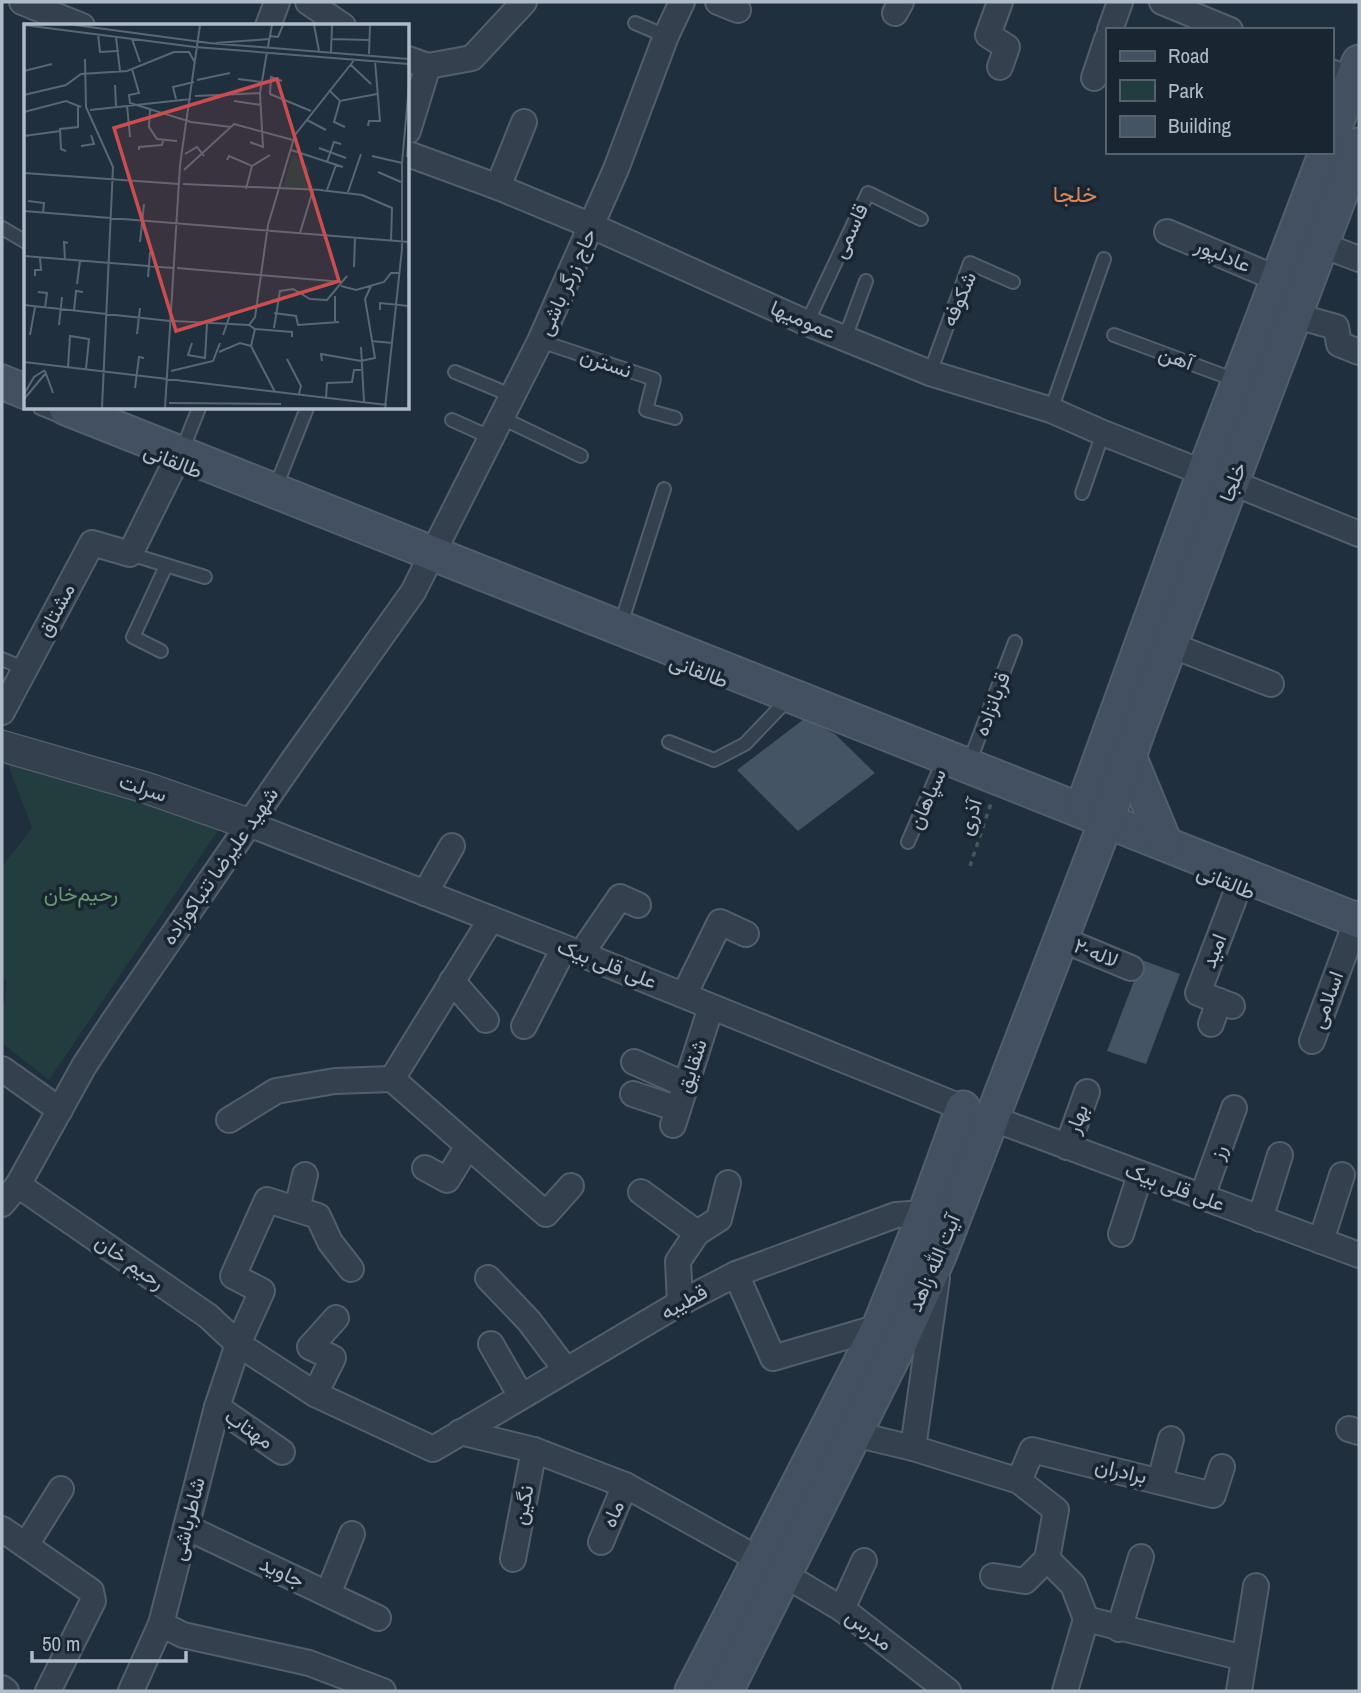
<svg xmlns="http://www.w3.org/2000/svg" width="1361" height="1693" viewBox="0 0 1361 1693" font-family="'Archivo Narrow',Vazirmatn,sans-serif">
	<style>
		.green { fill: #223d3e }
		.building { fill: #445464 }
		.lines { fill: none; stroke-linecap: round; stroke-linejoin: round }
		.service-casing { stroke: #525e6b; stroke-width: 16 }
		.minor-casing { stroke: #525e6b; stroke-width: 28 }
		.tertiary-casing { stroke: #525e6b; stroke-width: 33 }
		.secondary-casing { stroke: #525e6b; stroke-width: 37 }
		.path { stroke: #405a5b; stroke-width: 3.5; stroke-dasharray: 5 5; stroke-linecap: butt }
		.service { stroke: #34404d; stroke-width: 12 }
		.minor { stroke: #34404d; stroke-width: 24 }
		.tertiary { stroke: #34404d; stroke-width: 30 }
		.secondary { stroke: #425061; stroke-width: 33 }
		.labels { text-anchor: middle; stroke-width: 7; stroke-linejoin: round; paint-order: stroke }
		.street-label { font-size: 21px; fill: #afbbc9; stroke: #1a2532 }
		.park-label { font-size: 21px; fill: #649c6d; stroke: #1a2532 }
		.neighbourhood-label { font-size: 23px; fill: #de8655; stroke: #1a2532 }
		.inset-road { fill: none; stroke: #596775; stroke-width: 2 }
		.view { fill: #cc4d50; fill-opacity: 0.15; stroke: #cc4d50; stroke-width: 3.5 }
		.inset-edge { fill: none; stroke: #afbbc9; stroke-width: 3.5 }
	</style>
	<rect width="100%" height="100%" fill="#202f3d"/>
	<path class="green" d="M8 764 221 826 49 1080 2 1043V1007L5 1000 7 981 2 976V867L32 828Z"/>
	<g class="building">
		<path d="M804 719 835 734 875 773 798 831 737 770Z"/>
		<path d="M1142 960 1180 974 1146 1064 1107 1051Z"/>
	</g>
	<g class="lines">
		<defs>
			<g id="service">
				<path d="M635 23 666 36"/>
				<path d="M2 228 26 242"/>
				<path d="M807 323 868 193 921 219"/>
				<path d="M1114 335 1238 381"/>
				<path d="M845 338 866 281"/>
				<path d="M540 341 654 379 646 410 675 418"/>
				<path d="M455 372 513 396"/>
				<path d="M930 373 970 263 1013 282"/>
				<path d="M40 408 65 418"/>
				<path d="M1051 410 1104 259"/>
				<path d="M502 418 581 456"/>
				<path d="M452 420 492 438"/>
				<path d="M181 453 199 408"/>
				<path d="M275 489 307 408"/>
				<path d="M1082 493 1103 433"/>
				<path d="M130 554 205 577"/>
				<path d="M620 627 664 489"/>
				<path d="M161 651 133 637 166 566"/>
				<path d="M2 659 25 669"/>
				<path d="M669 742 714 760 745 744 789 698"/>
				<path d="M968 766 1015 642"/>
				<path d="M908 842 945 757"/>
			</g>
			<g id="minor">
				<path d="M22 2 82 26"/>
				<path d="M308 2 343 26"/>
				<path d="M718 2 738 10"/>
				<path d="M1162 2 1230 30"/>
				<path d="M895 13 901 2"/>
				<path d="M268 26 277 2"/>
				<path d="M1110 30 1120 2"/>
				<path d="M408 59 428 66 472 58 524 2"/>
				<path d="M1000 67 1007 47 988 35 1000 2"/>
				<path d="M1331 72 1353 81"/>
				<path d="M1094 78 1107 39"/>
				<path d="M408 131 428 66"/>
				<path d="M408 154 498 187 592 226 807 323 930 373 1051 410 1103 433 1204 473"/>
				<path d="M498 187 524 122"/>
				<path d="M1167 232 1278 279"/>
				<path d="M1322 245 1359 259"/>
				<path d="M1296 316 1336 327 1339 344 1359 352"/>
				<path d="M1233 483 1359 534"/>
				<path d="M1171 645 1271 684"/>
				<path d="M2 712 92 543 130 554 180 453"/>
				<path d="M249 824 581 954 963 1108"/>
				<path d="M425 893 452 846"/>
				<path d="M1061 939 1131 968"/>
				<path d="M581 954 620 897 638 905"/>
				<path d="M452 981 486 1020"/>
				<path d="M684 995 720 922 746 934"/>
				<path d="M1232 1006 1198 993 1243 875"/>
				<path d="M1211 1024 1219 1001"/>
				<path d="M524 1026 564 948"/>
				<path d="M1312 1041 1359 914"/>
				<path d="M634 1062 686 1085"/>
				<path d="M2 1069 60 1110"/>
				<path d="M392 1079 491 919"/>
				<path d="M633 1094 678 1109"/>
				<path d="M991 1118 1359 1255"/>
				<path d="M229 1120 276 1091 335 1081 392 1079 546 1214 571 1186"/>
				<path d="M673 1125 711 1007"/>
				<path d="M1067 1147 1087 1092"/>
				<path d="M425 1168 447 1180 468 1146"/>
				<path d="M18 1185 208 1316 238 1344 315 1394 433 1449 680 1303 736 1274 896 1215 925 1213"/>
				<path d="M641 1192 697 1233"/>
				<path d="M1202 1197 1234 1108"/>
				<path d="M2 1204 18 1185 84 1066 113 1022 292 762 413 592 540 341 616 169 666 36 682 2"/>
				<path d="M297 1209 305 1175"/>
				<path d="M1260 1219 1280 1155"/>
				<path d="M1121 1234 1140 1175"/>
				<path d="M1321 1241 1342 1175"/>
				<path d="M736 1274 773 1358 879 1327"/>
				<path d="M488 1278 529 1321 566 1370"/>
				<path d="M680 1303 678 1261 697 1233 719 1219 728 1183"/>
				<path d="M491 1344 521 1396"/>
				<path d="M315 1394 333 1358 310 1347 336 1318"/>
				<path d="M217 1407 282 1452"/>
				<path d="M1349 1429 1359 1432"/>
				<path d="M460 1432 534 1450 625 1485 760 1560 842 1609 948 1691"/>
				<path d="M854 1434 913 1448 937 1278"/>
				<path d="M913 1448 1019 1481 1056 1510 1047 1559 1073 1585 1086 1619 1065 1691"/>
				<path d="M1019 1481 1032 1450 1213 1495 1222 1467"/>
				<path d="M1160 1481 1171 1439"/>
				<path d="M186 1527 378 1618"/>
				<path d="M2 1529 91 1591 93 1601 48 1691"/>
				<path d="M601 1542 625 1485"/>
				<path d="M26 1545 61 1489"/>
				<path d="M513 1559 534 1450"/>
				<path d="M993 1576 1025 1581 1047 1559"/>
				<path d="M328 1594 352 1534"/>
				<path d="M842 1609 864 1561"/>
				<path d="M1086 1619 1244 1658"/>
				<path d="M161 1624 183 1635 309 1663 383 1691"/>
				<path d="M1119 1629 1141 1557"/>
				<path d="M2 1688 6 1691"/>
				<path d="M131 1691 161 1624 217 1407 238 1344 262 1291 233 1276 267 1200 318 1216 330 1242 351 1269"/>
				<path d="M1239 1691 1256 1586"/>
			</g>
			<path id="tertiary" d="M2 746 147 788 249 824"/>
			<g id="secondary">
				<path d="M1331 138 1359 62"/>
				<path d="M2 382 26 392"/>
				<path d="M66 408 1359 921"/>
				<path d="M1129 756 1165 843"/>
				<path d="M1082 809 1204 473 1326 152"/>
				<path d="M692 1691 879 1327 925 1213 963 1108"/>
				<path d="M726 1691 899 1345 939 1256 1107 819 1139 728 1359 145"/>
			</g>
		</defs>
		<use href="#service" class="service-casing"/>
		<use href="#minor" class="minor-casing"/>
		<use href="#tertiary" class="tertiary-casing"/>
		<use href="#secondary" class="secondary-casing"/>
		<path class="path" d="M970 866 991 803"/>
		<use href="#service" class="service"/>
		<use href="#minor" class="minor"/>
		<use href="#tertiary" class="tertiary"/>
		<use href="#secondary" class="secondary"/>
	</g>
	<g class="labels">
		<g class="street-label">
			<text transform="translate(850 231) rotate(-65)" y="7">قاسمی</text>
			<text transform="translate(1223 255) rotate(23)" y="7">عادلپور</text>
			<text transform="translate(567 282) rotate(-66)" y="7">حاج زرگر باشی</text>
			<text transform="translate(959 299) rotate(-67)" y="7">شکوفه</text>
			<text transform="translate(803 320) rotate(23)" y="7">عمومیها</text>
			<text transform="translate(1176 358) rotate(20)" y="7">آهن</text>
			<text transform="translate(606 363) rotate(19)" y="7">نسترن</text>
			<text transform="translate(173 461) rotate(22)" y="7">طالقانی</text>
			<text transform="translate(1233 482) rotate(-69)" y="7">خلجا</text>
			<text transform="translate(56 610) rotate(-62)" y="7">مشتاق</text>
			<text transform="translate(699 671) rotate(21)" y="7">طالقانی</text>
			<text transform="translate(992 704) rotate(-69)" y="7">قربانزاده</text>
			<text transform="translate(143 788) rotate(18)" y="7">سرلت</text>
			<text transform="translate(927 799) rotate(-66)" y="7">سپاهان</text>
			<text transform="translate(970 817) rotate(-72)" y="7">آذری</text>
			<text transform="translate(220 866) rotate(-55)" y="7">شهید علیرضا تنباکوزاده</text>
			<text transform="translate(1226 882) rotate(22)" y="7">طالقانی</text>
			<text transform="translate(1214 951) rotate(-69)" y="7">امید</text>
			<text transform="translate(1096 953) rotate(22)" y="7">۲-لاله</text>
			<text transform="translate(607 964) rotate(21)" y="7">علی قلی بیک</text>
			<text transform="translate(1327 1000) rotate(-70)" y="7">اسلامی</text>
			<text transform="translate(692 1066) rotate(-72)" y="7">شقایق</text>
			<text transform="translate(1077 1119) rotate(-70)" y="7">بهار</text>
			<text transform="translate(1218 1152) rotate(-70)" y="7">رز</text>
			<text transform="translate(1175 1187) rotate(20)" y="7">علی قلی بیک</text>
			<text transform="translate(130 1262) rotate(35)" y="7">رحیم خان</text>
			<text transform="translate(934 1263) rotate(-67)" y="7">آیت الله زاهد</text>
			<text transform="translate(684 1302) rotate(-29)" y="7">قطیبه</text>
			<text transform="translate(249 1429) rotate(34)" y="7">مهتاب</text>
			<text transform="translate(1121 1471) rotate(13)" y="7">برادران</text>
			<text transform="translate(523 1505) rotate(-79)" y="7">نگین</text>
			<text transform="translate(613 1514) rotate(-67)" y="7">ماه</text>
			<text transform="translate(188 1519) rotate(-76)" y="7">شاطرباشی</text>
			<text transform="translate(282 1572) rotate(25)" y="7">جاوید</text>
			<text transform="translate(869 1630) rotate(38)" y="7">مدرس</text>
		</g>
		<g class="park-label">
			<text x="81" y="901">رحیم‌خان</text>
		</g>
		<g class="neighbourhood-label">
			<text x="1075" y="202">خلجا</text>
		</g>
	</g>
	<g transform="translate(24 24)">
		<rect width="385" height="385" fill="#202f3d"/>
		<path d="M269 130 286 144 281 159 286 166H258Z" fill="#223d3e"/>
		<path class="inset-road" d="M0 1 171 23 385 40M51 1 185 19 385 35M290 1 295 27M74 10 76 28 95 27M245 12 254 13 259 1M92 13 96 47M108 15 116 38M307 15 345 16M192 19 245 15M244 23 248 1M307 28 308 1M345 30 346 1M61 35 62 83 89 143 78 384M327 41 347 60M108 45 115 69 105 71 106 79 167 98 207 103M0 47 28 40M214 55 237 58M173 56 206 49M258 57 247 53 246 70 287 87M91 61 92 82M305 66 316 77 353 70M0 71 42 61 57 50 103 47 150 28H165L170 37M171 72 236 69M152 75 149 63 170 58M210 77 237 81M316 77 310 98 321 103M103 81 106 113M126 85 125 103 133 115 153 117M66 86 167 75M0 88 42 77 57 83M283 96 302 106M344 102 345 97H356L351 37M0 112 36 107M226 118 239 123 236 69 243 28M57 122 70 120 67 111M295 124 322 134M115 126V123L138 121 139 117M267 126 319 143M42 127 37 125 36 105 54 103V82M161 130 173 123 180 132M348 132 378 139M383 133 385 103M203 136 205 132 228 142 246 131M303 138 310 118 317 120M160 146 210 100 269 116M354 148 377 158M0 149 155 160M159 160 299 166M222 165 228 142M296 166 338 171 368 184 367 217M303 166 312 141M324 168 337 130M4 177 20 179 19 189M0 187 385 218M276 209 289 166M116 218 120 180M0 232 149 244M41 236 40 218 44 219M330 243 331 214M153 244 319 258M11 252V246H17L16 234M124 253 126 228M53 260 56 237M317 262 332 266 360 258 367 249H376M14 268 23 269 21 284M0 281 146 297M356 286V279L385 282M50 287 52 267 59 268M250 289 272 292 274 301 315 298M150 297 225 301M311 297V272M35 301 38 273M250 304 256 267 269 265 286 275 303 276 323 252M231 305 268 308V313M113 310 116 284M6 311 11 283M199 311 207 288M347 317 369 319M168 319 164 331 181 334 183 300M337 323 340 378M195 328 216 319 227 322M263 335 277 362 275 370M298 337 297 330 337 337 351 334 341 275 347 262M0 338 363 381M44 343 46 312 65 315 62 345M21 347 29 369M147 347 189 337 196 319M111 364 115 333 120 334M251 368 227 322 231 305 225 301 231 293 244 201 271 111 331 35M0 370 10 353 21 346M302 374 303 359 328 358 330 346H337M0 375 21 350M145 379 257 380M141 384 156 141 176 1M361 384 378 225V139L385 62"/>
		<path class="view" d="M253 55 315 257 152 307 90 104Z"/>
		<rect width="385" height="385" class="inset-edge"/>
	</g>
	<rect width="1361" height="1693" fill="none" stroke="#afbbc9" stroke-width="7"/>
	<rect x="1106" y="28" width="228" height="126" fill="#1a2532" stroke="#56616e" stroke-width="2"/>
	<rect x="1120" y="51" width="35" height="10" fill="#425061" stroke="#56616e" stroke-width="2"/>
	<text x="1168" y="63" font-size="21" fill="#afbbc9">Road</text>
	<rect x="1120" y="80" width="35" height="21" fill="#223d3e" stroke="#56616e" stroke-width="2"/>
	<text x="1168" y="98" font-size="21" fill="#afbbc9">Park</text>
	<rect x="1120" y="116" width="35" height="21" fill="#445464" stroke="#56616e" stroke-width="2"/>
	<text x="1168" y="133" font-size="21" fill="#afbbc9">Building</text>
	<path d="M32 1651v10h154v-10" fill="none" stroke="#afbbc9" stroke-width="3.5"/>
	<text x="42" y="1651" font-size="21" fill="#afbbc9" stroke="#1a2532" stroke-width="5" paint-order="stroke">50 m</text>
</svg>
